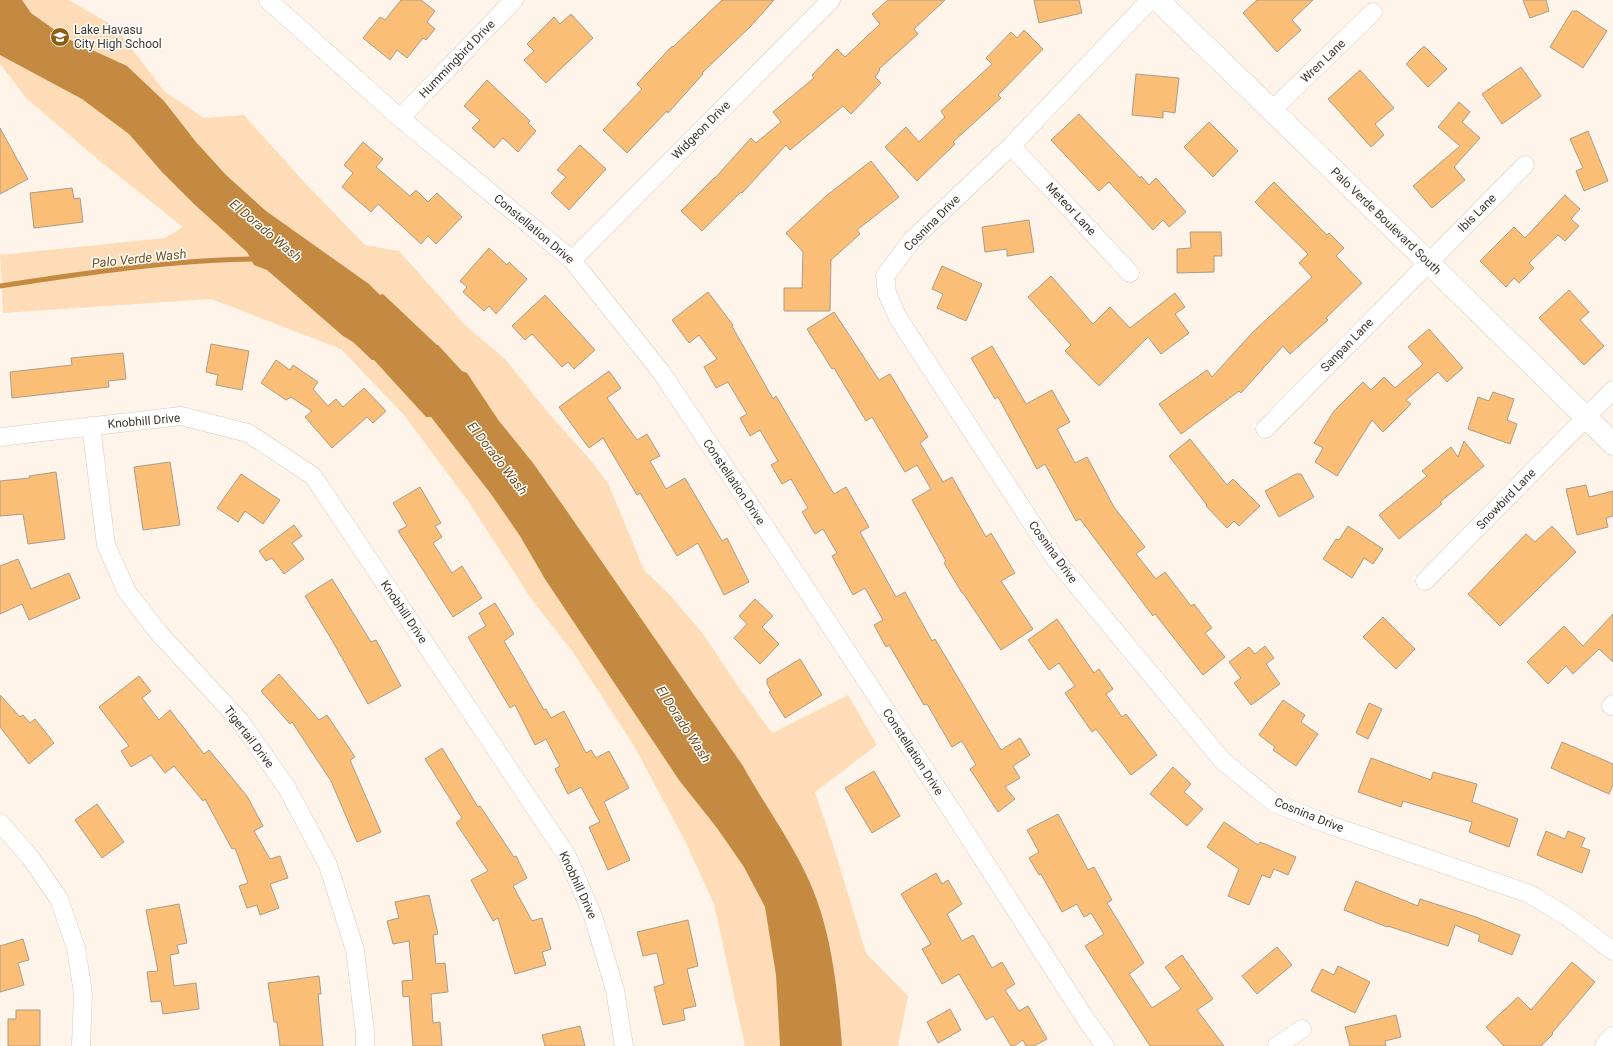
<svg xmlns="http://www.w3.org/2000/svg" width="1613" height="1046" viewBox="0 0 1613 1046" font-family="Roboto,sans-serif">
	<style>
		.green { fill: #fddcb7 }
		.water { fill: #c48a42 }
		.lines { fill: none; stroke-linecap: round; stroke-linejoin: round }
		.stream { stroke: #c48a42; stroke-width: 5 }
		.building { fill: #fbbe77; stroke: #ac9c8b }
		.minor-casing { stroke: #dacab8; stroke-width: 19 }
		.major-casing { stroke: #dacab8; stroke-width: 23 }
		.minor { stroke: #fff; stroke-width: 18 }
		.major { stroke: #fff; stroke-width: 22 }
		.labels { text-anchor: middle; stroke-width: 3; stroke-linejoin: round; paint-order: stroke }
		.poi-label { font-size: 12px; fill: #3d3730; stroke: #fff; text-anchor: start }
		.street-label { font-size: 12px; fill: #3d3730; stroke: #fff }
		.water-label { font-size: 13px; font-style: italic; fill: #744d17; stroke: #fff }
	</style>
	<rect width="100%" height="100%" fill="#fef4ea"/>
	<path class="green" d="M0 0H69L115 27 165 92 204 118 244 115 306 184 365 245 399 251 465 325 505 359 550 415 587 456 608 483 644 570 671 596 703 634 740 689 772 733 848 695 877 745 815 792 834 848 866 953 908 996 898 1046H745L714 904 685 841 633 744 572 651 532 600 468 501 404 415 341 349 211 299 3 313 0 255 165 238 183 227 101 162 27 99 0 64Z"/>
	<path class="water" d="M0 0H22L31 13 66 38 127 66 164 101 196 142 226 175 266 211 369 284 380 295 383 294 437 345H438L462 371 467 373 499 421 533 463 564 507 743 766C765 806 793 843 811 885 832 934 838 993 842 1046H780L776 975 765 907 744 867 717 828 679 780 545 579 520 536 491 494 431 417H426L374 360H372L353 342 343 336 267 270 254 265 247 252 194 204 162 172 129 134 82 99 0 55Z"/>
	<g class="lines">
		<path class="stream" d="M0 286C85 273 171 260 257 259"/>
	</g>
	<g class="building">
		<path d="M401 0H421L435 11 427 22 435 29 426 40 423 38 407 58 397 50 390 60 363 38 380 17 385 20Z"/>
		<path d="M722 0H774L751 26 702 73 703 74 668 113 667 111 627 153 603 130 642 89 637 84 672 46 673 47Z"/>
		<path d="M888 0H945L914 29 918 34 879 69 880 70 875 77 881 83 851 114 843 106 790 150 786 145 742 193 741 192 702 231 681 211 714 178H715L751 138 756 143 781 122 773 112 814 78 812 75 837 49 845 57 880 24 872 14Z"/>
		<path d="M1034 0H1079L1082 13 1039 23Z"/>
		<path d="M1257 0H1313L1292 20 1301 30 1277 52 1243 13Z"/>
		<path d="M1523 0H1546L1549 11 1530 18Z"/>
		<path d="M1572 11H1577L1607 31 1583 68 1550 47Z"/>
		<path d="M571 14 593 38 546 83 524 60 534 51 527 44 554 17 560 24Z"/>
		<path d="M1024 30 1043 49 998 95 1001 98 953 142 955 144 917 181 885 147 906 127 919 142 945 117 941 111 992 64 986 58 1011 32 1017 38Z"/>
		<path d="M1424 46 1447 69 1428 87 1406 64Z"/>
		<path d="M1521 67 1541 96 1502 124 1482 94Z"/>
		<path d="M1360 70 1394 108 1375 124 1384 135 1371 147 1328 99Z"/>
		<path d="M1136 74 1179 78 1175 113 1163 111V118L1132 115Z"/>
		<path d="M487 80 530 121 528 123 536 131 518 152 503 138 494 148 472 128 480 120 464 106Z"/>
		<path d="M1459 102 1470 112 1462 122 1480 138 1454 167 1465 180 1432 208 1413 186 1460 146 1438 127Z"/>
		<path d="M1079 114 1140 178 1141 176 1149 185 1156 178 1186 212 1169 227 1163 220 1153 230 1109 182 1099 191 1051 140Z"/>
		<path d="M1209 122 1238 151 1213 177 1184 147Z"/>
		<path d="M0 128 28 179 0 194Z"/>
		<path d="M1588 131 1608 181 1584 191 1576 171 1583 168 1570 139Z"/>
		<path d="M363 142 383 159 376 167 410 196 416 190 428 202 437 193 462 217 436 244 428 236 421 244 378 204 371 212 342 187 353 173 344 165Z"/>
		<path d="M580 145 606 169 569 210 551 193 566 177 557 170Z"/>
		<path d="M871 161 899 197 857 230 860 234 831 260 830 311H784V288H802L803 252 786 233 826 196Z"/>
		<path d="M1274 182 1327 235 1329 233 1344 248 1336 256 1362 283 1326 318 1328 320 1290 354 1283 346 1241 393 1239 391 1181 434 1159 404 1207 370 1212 377 1253 332 1312 277 1299 263 1308 254 1255 202Z"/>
		<path d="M72 188 74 199 80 198 83 222 34 228 30 193Z"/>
		<path d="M1565 195 1580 209 1571 219 1579 226 1565 241 1558 235 1529 263 1534 268 1519 283 1514 278 1506 287 1480 261 1514 227 1525 238Z"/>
		<path d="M1029 220 1034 252 1007 256V249L985 252 982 227Z"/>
		<path d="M1190 232H1221L1222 256H1214V272L1177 273V249L1191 248Z"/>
		<path d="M489 248 507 265 509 262 527 279 496 314 489 306 484 311 463 292 467 287 460 281Z"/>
		<path d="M942 266 982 284 966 321 937 308 943 294 932 289Z"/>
		<path d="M1051 276 1093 324 1110 307 1130 328 1175 293 1185 307 1175 314 1189 333 1161 354 1148 337 1099 386 1065 351 1071 345 1028 297Z"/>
		<path d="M1569 290 1589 312 1580 320 1604 346 1584 365 1539 318Z"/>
		<path d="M708 292 733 325 732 326 773 399 776 396 834 494 846 487 869 527 860 532 896 597 905 592 932 641 935 639 1001 750 1020 738 1030 755 1013 766 1020 778 1005 787 1015 799 998 812 970 769 976 765 962 741 952 747 927 704 924 705 889 645 886 647 874 625 883 620 865 588 853 595 832 556 837 553 823 529 815 534 802 512 808 508 791 479 782 484 771 465 778 461 760 430 750 436 740 418 747 414 728 382 716 388 704 367 717 359 699 335 689 343 672 320Z"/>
		<path d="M545 295 595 350 574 369 568 362 562 367 532 334 525 340 512 326Z"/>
		<path d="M834 312 879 380 890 374 928 437 920 443 943 482 952 477 986 537 991 533 1015 573 1001 581 1033 629 1001 650 963 593H962L944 563 946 561 912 500 931 489 917 465 905 472 872 417 866 421 834 368 832 369 807 329Z"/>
		<path d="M1429 329 1463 368 1447 382 1438 372 1406 400 1411 404 1383 432 1372 420 1337 476 1315 462 1323 448 1314 443 1334 411 1363 382 1371 390 1384 377 1395 388 1423 364 1408 347Z"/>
		<path d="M211 344 249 351 242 390 216 385 218 375 206 372Z"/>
		<path d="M992 346 1026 404 1052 390 1070 422 1057 429 1075 463 1087 457 1114 507 1145 547 1136 554 1156 579 1165 572 1191 606 1194 604 1212 628 1205 633 1225 657 1203 675 1155 614 1153 616 1080 519 1076 521 1045 464 1037 469 998 397 995 399 971 358Z"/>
		<path d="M123 353 126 379 108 381 109 387 12 398 10 372 72 365 71 358Z"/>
		<path d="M276 360 290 370 293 365 318 382 313 389 328 406 336 399 343 407 364 388 386 411 373 423 367 417 332 448 305 417 312 411 291 397 286 400 261 383Z"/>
		<path d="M609 371 621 388 607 398 637 440 647 434 660 456 650 461 666 489 685 478 722 541 727 538 749 582 724 595 698 543 677 556 640 493 637 495 603 438 589 448 559 407Z"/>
		<path d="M1493 392 1514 399 1507 420 1517 424 1510 444 1468 429 1478 397 1489 401Z"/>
		<path d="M1190 439 1227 485 1233 479 1260 506 1239 526 1234 521 1227 528 1206 506 1207 505 1169 456Z"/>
		<path d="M1464 441 1484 466 1440 502 1442 504 1399 539 1379 515 1427 476 1422 471 1451 447 1458 457Z"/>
		<path d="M170 462 180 525 143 530 134 467Z"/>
		<path d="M56 472 65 539 28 544 23 514 0 516V481L30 478 29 476Z"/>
		<path d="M241 474 280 500 263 524 245 511 238 522 217 508Z"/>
		<path d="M1296 474H1301L1314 497 1279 517 1265 491Z"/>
		<path d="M1586 485 1589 497 1613 491V516L1606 518 1608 527 1577 535 1566 489Z"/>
		<path d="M420 487 441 523 435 526 442 537 433 543 452 573 462 566 482 598 453 617 398 531 407 526 393 503Z"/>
		<path d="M294 525 302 536 292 543 304 559 284 574 272 558 266 561 259 551Z"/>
		<path d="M1348 526 1383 549 1373 564 1364 558 1352 578 1323 559 1336 539 1339 540Z"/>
		<path d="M1552 526 1576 552 1500 626 1468 594 1526 534 1535 542Z"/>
		<path d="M18 559 31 589 69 573 80 598 29 620 22 604 0 614V566Z"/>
		<path d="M332 579 371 642 376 640 401 686 368 704 332 640 305 596Z"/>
		<path d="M755 599 773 616 762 627 779 644 760 664 734 638 747 624 739 616Z"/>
		<path d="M495 603 514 634 504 641 544 710 546 709 551 718 564 711 586 753 591 750 596 758 609 751 629 788 604 802 630 860 608 870 589 827 600 822 581 787 568 794 555 769 560 766 546 739 535 745 515 705 510 708 468 637 486 626 479 613Z"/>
		<path d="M1613 614V662L1599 649 1573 674 1566 666 1548 684 1527 662 1564 626 1583 646Z"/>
		<path d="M1383 617 1415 649 1396 669 1363 637Z"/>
		<path d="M1057 619 1094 673 1099 669 1113 689 1106 694 1122 717 1126 714 1157 755 1131 775 1096 729 1092 732 1065 693 1075 686 1059 663 1049 670 1028 640Z"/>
		<path d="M1265 646 1274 658 1266 664 1280 684 1251 705 1234 683 1241 678 1229 662 1249 647 1255 654Z"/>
		<path d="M800 659 822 695 785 718 769 692 771 691 767 684V679Z"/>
		<path d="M279 674 319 720 327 715 355 757 350 760 381 832 357 842 331 781 292 722 290 724 261 691Z"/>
		<path d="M139 676 151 691 142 698 159 720 170 710 204 754 209 750 247 796 263 826 254 831 270 859 280 856 288 878 270 884 279 908 260 915 257 905 247 908 239 886 248 883 235 848 232 849 205 799 203 801 174 766 165 773 151 755 131 767 121 751 129 746 99 707Z"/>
		<path d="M0 695 20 717 23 715 30 723 35 719 54 743 29 764 0 727Z"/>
		<path d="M1283 700 1305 715 1301 722 1318 734 1296 766 1273 750 1275 747 1259 735Z"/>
		<path d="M1369 703 1382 709 1368 739 1356 733Z"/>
		<path d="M1562 742 1613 764V785L1609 794 1551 768Z"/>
		<path d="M442 748 478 807 480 806 514 857 516 856 527 878 513 886 532 921 542 918 551 949 542 952 546 965 515 974 498 918 493 921 471 880 488 871 456 823 462 818 425 759Z"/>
		<path d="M1371 758 1431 780 1433 772 1477 784 1472 802 1518 819 1509 847 1469 832 1472 822 1403 801 1401 807 1358 792Z"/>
		<path d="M1173 767 1191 784 1184 792 1203 809 1187 826 1150 794Z"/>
		<path d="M874 771 900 816 872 833 845 788Z"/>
		<path d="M97 804 124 842 102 858 75 820Z"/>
		<path d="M1058 814 1088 870 1094 867 1112 900 1107 903 1144 963 1129 974 1152 1008 1181 989 1165 967 1182 955 1213 999 1197 1010 1224 1046H1150L1085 946 1104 934 1091 913 1084 917 1077 904 1062 912 1041 874 1039 875 1029 858 1039 852 1027 830Z"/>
		<path d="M1224 822 1258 845 1260 842 1296 857 1288 875 1274 869 1270 878 1262 875 1249 905 1228 896 1239 869 1207 847Z"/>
		<path d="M1546 831 1565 839 1568 831 1585 838 1581 847 1590 850 1582 873 1537 855Z"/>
		<path d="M936 873 942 884 948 880 962 904 947 914 962 941 973 935 992 968 1002 962 1015 984 1005 990 1019 1011 1028 1006 1047 1039 1034 1046H1026L1023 1040 1014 1046H1011L993 1016 986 1020 959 974 942 984 922 949 931 944 901 894Z"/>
		<path d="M1356 881 1418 906 1420 899 1476 917 1520 935 1512 955 1478 941 1480 935 1455 925 1448 946 1388 926 1387 927 1344 910Z"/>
		<path d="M429 895 438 934 433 935 436 964 445 963 448 992 431 994 433 1023 440 1022 442 1046H413L409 996 403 997 402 981 413 980 409 941 393 944 387 921 399 918 395 902Z"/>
		<path d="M179 904 187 943 177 945 179 953 170 955 174 986 196 983 199 1009 163 1014 161 1001 151 1002 147 972 158 971 146 910Z"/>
		<path d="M688 920 698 966 687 969 696 1006 683 1009 685 1020 663 1025 654 987 664 984 657 953 643 956 637 932Z"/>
		<path d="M23 939 29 960 18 963 24 985 0 992V946Z"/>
		<path d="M1277 947 1292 965 1257 994 1242 976Z"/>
		<path d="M1572 962 1595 982 1552 1033 1553 1034 1541 1046H1504L1486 1027 1518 997 1531 1010Z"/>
		<path d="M1338 966 1370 982 1355 1013 1311 991 1322 969 1334 975Z"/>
		<path d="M319 976 321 994H318L323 1046H280L277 1022H274L268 983Z"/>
		<path d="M950 1009 961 1030 938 1043 927 1022Z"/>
		<path d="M16 1010H40V1046H8V1019H16Z"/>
		<path d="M1396 1015 1401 1037 1385 1041 1386 1046H1350L1345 1027Z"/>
		<path d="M580 1026 585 1046H545L542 1035Z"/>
	</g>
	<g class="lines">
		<defs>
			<g id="minor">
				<path d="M268 0 400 118 572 260 661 372 781 551 952 811 1085 1018 1105 1046"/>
				<path d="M1150 0 1011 146 912 240 885 276 887 293 898 318 1056 560 1222 760 1274 803 1333 826 1530 894 1569 918 1613 951"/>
				<path d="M1272 110 1373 12"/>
				<path d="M400 118 514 0"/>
				<path d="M1011 146 1130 273"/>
				<path d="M572 260 831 0"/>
				<path d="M91 426 106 545 127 592 158 632 240 721 287 788 328 865 355 950 365 1032V1046"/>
				<path d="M1265 429 1525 165"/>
				<path d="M0 437 181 416 248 433 313 476 567 856 593 916 615 990 624 1046"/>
				<path d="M1425 581 1613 390"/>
				<path d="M1611 706 1613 704"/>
				<path d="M0 823 30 857 59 899 76 948 83 993 81 1046"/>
				<path d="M1277 1046 1302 1029"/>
			</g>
			<g id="major">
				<path d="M1158 0 1428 262 1613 444"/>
				<path d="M1606 1046 1613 1038"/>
			</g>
		</defs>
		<use href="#minor" class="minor-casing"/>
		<use href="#major" class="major-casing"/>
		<use href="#minor" class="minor"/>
		<use href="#major" class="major"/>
	</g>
	<defs>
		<symbol id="school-disc" viewBox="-11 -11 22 22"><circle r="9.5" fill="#905d0e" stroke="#fff"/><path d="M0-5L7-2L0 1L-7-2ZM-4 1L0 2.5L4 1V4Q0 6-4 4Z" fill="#fff"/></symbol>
	</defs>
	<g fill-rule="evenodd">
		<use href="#school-disc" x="49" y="26" width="22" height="22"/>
	</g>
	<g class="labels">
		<g class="poi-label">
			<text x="74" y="34">Lake Havasu<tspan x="74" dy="14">City High School</tspan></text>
		</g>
		<g class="street-label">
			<text transform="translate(457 59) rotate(-46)" y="4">Hummingbird Drive</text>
			<text transform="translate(1323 61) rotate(-44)" y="4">Wren Lane</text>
			<text transform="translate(701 130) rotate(-45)" y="4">Widgeon Drive</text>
			<text transform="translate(1071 209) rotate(47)" y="4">Meteor Lane</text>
			<text transform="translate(1477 213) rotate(-45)" y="4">Ibis Lane</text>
			<text transform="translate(1386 221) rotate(44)" y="4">Palo Verde Boulevard South</text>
			<text transform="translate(932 223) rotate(-45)" y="4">Cosnina Drive</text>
			<text transform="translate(534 229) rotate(40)" y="4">Constellation Drive</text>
			<text transform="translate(1347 345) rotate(-46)" y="4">Sanpan Lane</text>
			<text transform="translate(144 421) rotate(-5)" y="4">Knobhill Drive</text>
			<text transform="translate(734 482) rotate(56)" y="4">Constellation Drive</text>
			<text transform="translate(1506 499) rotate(-46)" y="4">Snowbird Lane</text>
			<text transform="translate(1053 552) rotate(54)" y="4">Cosnina Drive</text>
			<text transform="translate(404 612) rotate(56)" y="4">Knobhill Drive</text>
			<text transform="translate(249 737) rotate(53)" y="4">Tigertail Drive</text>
			<text transform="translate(913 752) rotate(57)" y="4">Constellation Drive</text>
			<text transform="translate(1309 815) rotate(22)" y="4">Cosnina Drive</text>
			<text transform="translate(578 885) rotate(65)" y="4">Knobhill Drive</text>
		</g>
		<g class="water-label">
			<text transform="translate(266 230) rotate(40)" y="5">El Dorado Wash</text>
			<text transform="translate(139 258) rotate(-6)" y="5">Palo Verde Wash</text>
			<text transform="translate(498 458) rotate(52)" y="5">El Dorado Wash</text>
			<text transform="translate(684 724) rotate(57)" y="5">El Dorado Wash</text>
		</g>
	</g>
</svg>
